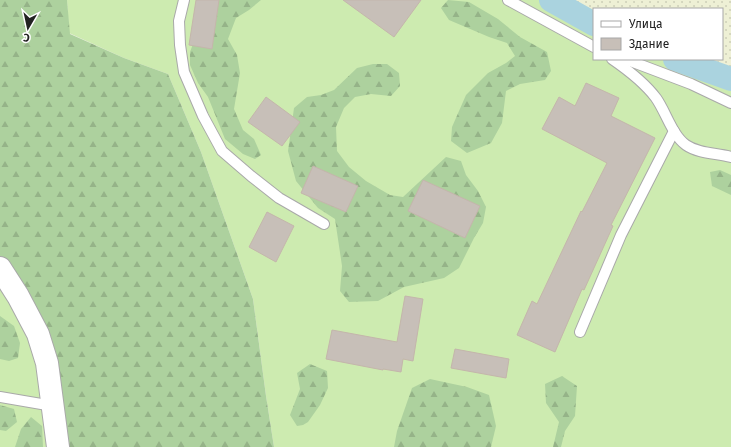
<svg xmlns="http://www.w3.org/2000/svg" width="731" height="447" viewBox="0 0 731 447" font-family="'Fira Sans',sans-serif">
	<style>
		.farmland { fill: url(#farmland-dots) }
		.grass { fill: #cdebb0 }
		.forest { fill: url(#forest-firs) }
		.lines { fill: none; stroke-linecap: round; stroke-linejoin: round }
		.canal { stroke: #aad3df; stroke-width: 24 }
		.building { fill: #c7bfb8; stroke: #c4b6ab }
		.service-casing { stroke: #a9a9a9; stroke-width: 12 }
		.tertiary-casing { stroke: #a9a9a9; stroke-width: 24 }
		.service { stroke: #fff; stroke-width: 10 }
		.tertiary { stroke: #fff; stroke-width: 22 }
	</style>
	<defs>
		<pattern id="farmland-dots" width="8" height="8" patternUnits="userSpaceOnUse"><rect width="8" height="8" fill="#eef0d5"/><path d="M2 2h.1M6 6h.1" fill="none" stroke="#ccceb7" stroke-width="1.8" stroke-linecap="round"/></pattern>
		<pattern id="forest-firs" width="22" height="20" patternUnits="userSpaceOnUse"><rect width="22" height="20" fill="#add19e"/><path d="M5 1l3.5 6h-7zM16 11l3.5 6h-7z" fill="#95b388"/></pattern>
	</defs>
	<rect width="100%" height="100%" fill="#f2efe9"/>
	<path class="farmland" d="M551 0H731V79L675 59H722V9H594V24Z"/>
	<g class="grass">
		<path d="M67 0H551L594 24V59H675L731 79V447H274L266 396 253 299 201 152 168 74 124 58 69 33Z"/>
		<path d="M0 281 29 329 53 447H0Z"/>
	</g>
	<g class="forest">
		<path d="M0 0H67L70 34 124 58 168 74 201 152 253 299 266 396 274 447H53L45 370 0 281Z"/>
		<path d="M209 0H261L249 10 236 18 228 39 237 55 240 73 234 109 243 130 254 139 261 155 255 159 243 154 225 139 208 97 198 83 190 65V52Z"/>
		<path d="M448 0 469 2 498 19 520 37 547 52 551 71 545 80 520 84 506 91 502 123 491 143 467 153 451 141 452 127 466 95 488 73 506 63 515 56 507 43 489 37 449 20 441 8Z"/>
		<path d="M373 64H387L399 73 400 86 391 96 371 94 355 97 344 108 336 127 337 151 349 167 366 181 390 195 403 197 446 157 461 161 466 175 478 191 486 207 483 223 474 238 459 268 444 278 404 287 378 301 349 302 340 291 342 266 335 219 318 208 296 181 288 151 294 108 307 97 321 95 334 90 357 68Z"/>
		<path d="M720 170 731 175V195L712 186 710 172Z"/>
		<path d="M0 316 14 326 20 343 18 358 9 361 0 359Z"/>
		<path d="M310 364 327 371 328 388 320 405 308 422 303 425 297 426 290 415 300 389 297 373Z"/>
		<path d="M562 376 577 386 575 416 565 431 561 447H553L559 422 546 403 545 384Z"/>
		<path d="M430 379 467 387 489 395 496 426 491 447H394L397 431 412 388Z"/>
		<path d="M0 405 14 409 17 422 6 431 0 430Z"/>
		<path d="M31 417 42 426 43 447H15L21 429Z"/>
	</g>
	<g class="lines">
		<g class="canal">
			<path d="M551 0 594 24"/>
			<path d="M675 59 731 79"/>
		</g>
	</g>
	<g class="building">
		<path d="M196 0H219L212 49 189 45Z"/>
		<path d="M343 0H421L394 37Z"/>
		<path d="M586 83 619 98 611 116 655 138 611 225 613 226 584 290 582 289 555 352 517 335 532 301 537 304 581 211 582 212 607 163 542 129 559 97 575 106Z"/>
		<path d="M266 97 300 122 282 146 248 122Z"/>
		<path d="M313 166 358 186 346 212 301 193Z"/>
		<path d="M423 180 480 206 465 238 408 211Z"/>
		<path d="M267 212 294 226 276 262 249 247Z"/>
		<path d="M405 296 423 299 413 361 403 359 401 372 383 369V370L326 359 332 330 397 342Z"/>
		<path d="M455 349 509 359 506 378 451 368Z"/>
	</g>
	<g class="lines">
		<defs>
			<g id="service">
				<path d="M184 0 179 21 180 45 184 72 203 116 222 151 251 176 279 198 324 224"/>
				<path d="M508 0 594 47"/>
				<path d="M612 59C628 70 644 82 656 98 666 112 672 135 686 145 699 154 717 153 731 157"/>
				<path d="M625 59 691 84 731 103"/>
				<path d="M580 332 621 235 674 131"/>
				<path d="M0 397 53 406"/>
			</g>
			<path id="tertiary" d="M0 268 18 296 38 334 47 363 58 447"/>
		</defs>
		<use href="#service" class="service-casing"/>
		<use href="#tertiary" class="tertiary-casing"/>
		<use href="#service" class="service"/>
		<use href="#tertiary" class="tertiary"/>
	</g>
	<rect x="593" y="8" width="130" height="52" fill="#ffffff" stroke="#a7a7a7"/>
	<rect x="601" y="21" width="20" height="6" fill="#ffffff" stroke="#a7a7a7"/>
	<text x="629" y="28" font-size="12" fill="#222222">Улица</text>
	<rect x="601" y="38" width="20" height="12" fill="#c7bfb8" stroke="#a7a7a7"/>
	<text x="629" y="48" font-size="12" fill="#222222">Здание</text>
	<g transform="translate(28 28) rotate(189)" stroke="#ffffff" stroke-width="3" paint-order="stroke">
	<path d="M0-3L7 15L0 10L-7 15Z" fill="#222222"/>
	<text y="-6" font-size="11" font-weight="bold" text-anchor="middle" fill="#222222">С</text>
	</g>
</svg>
